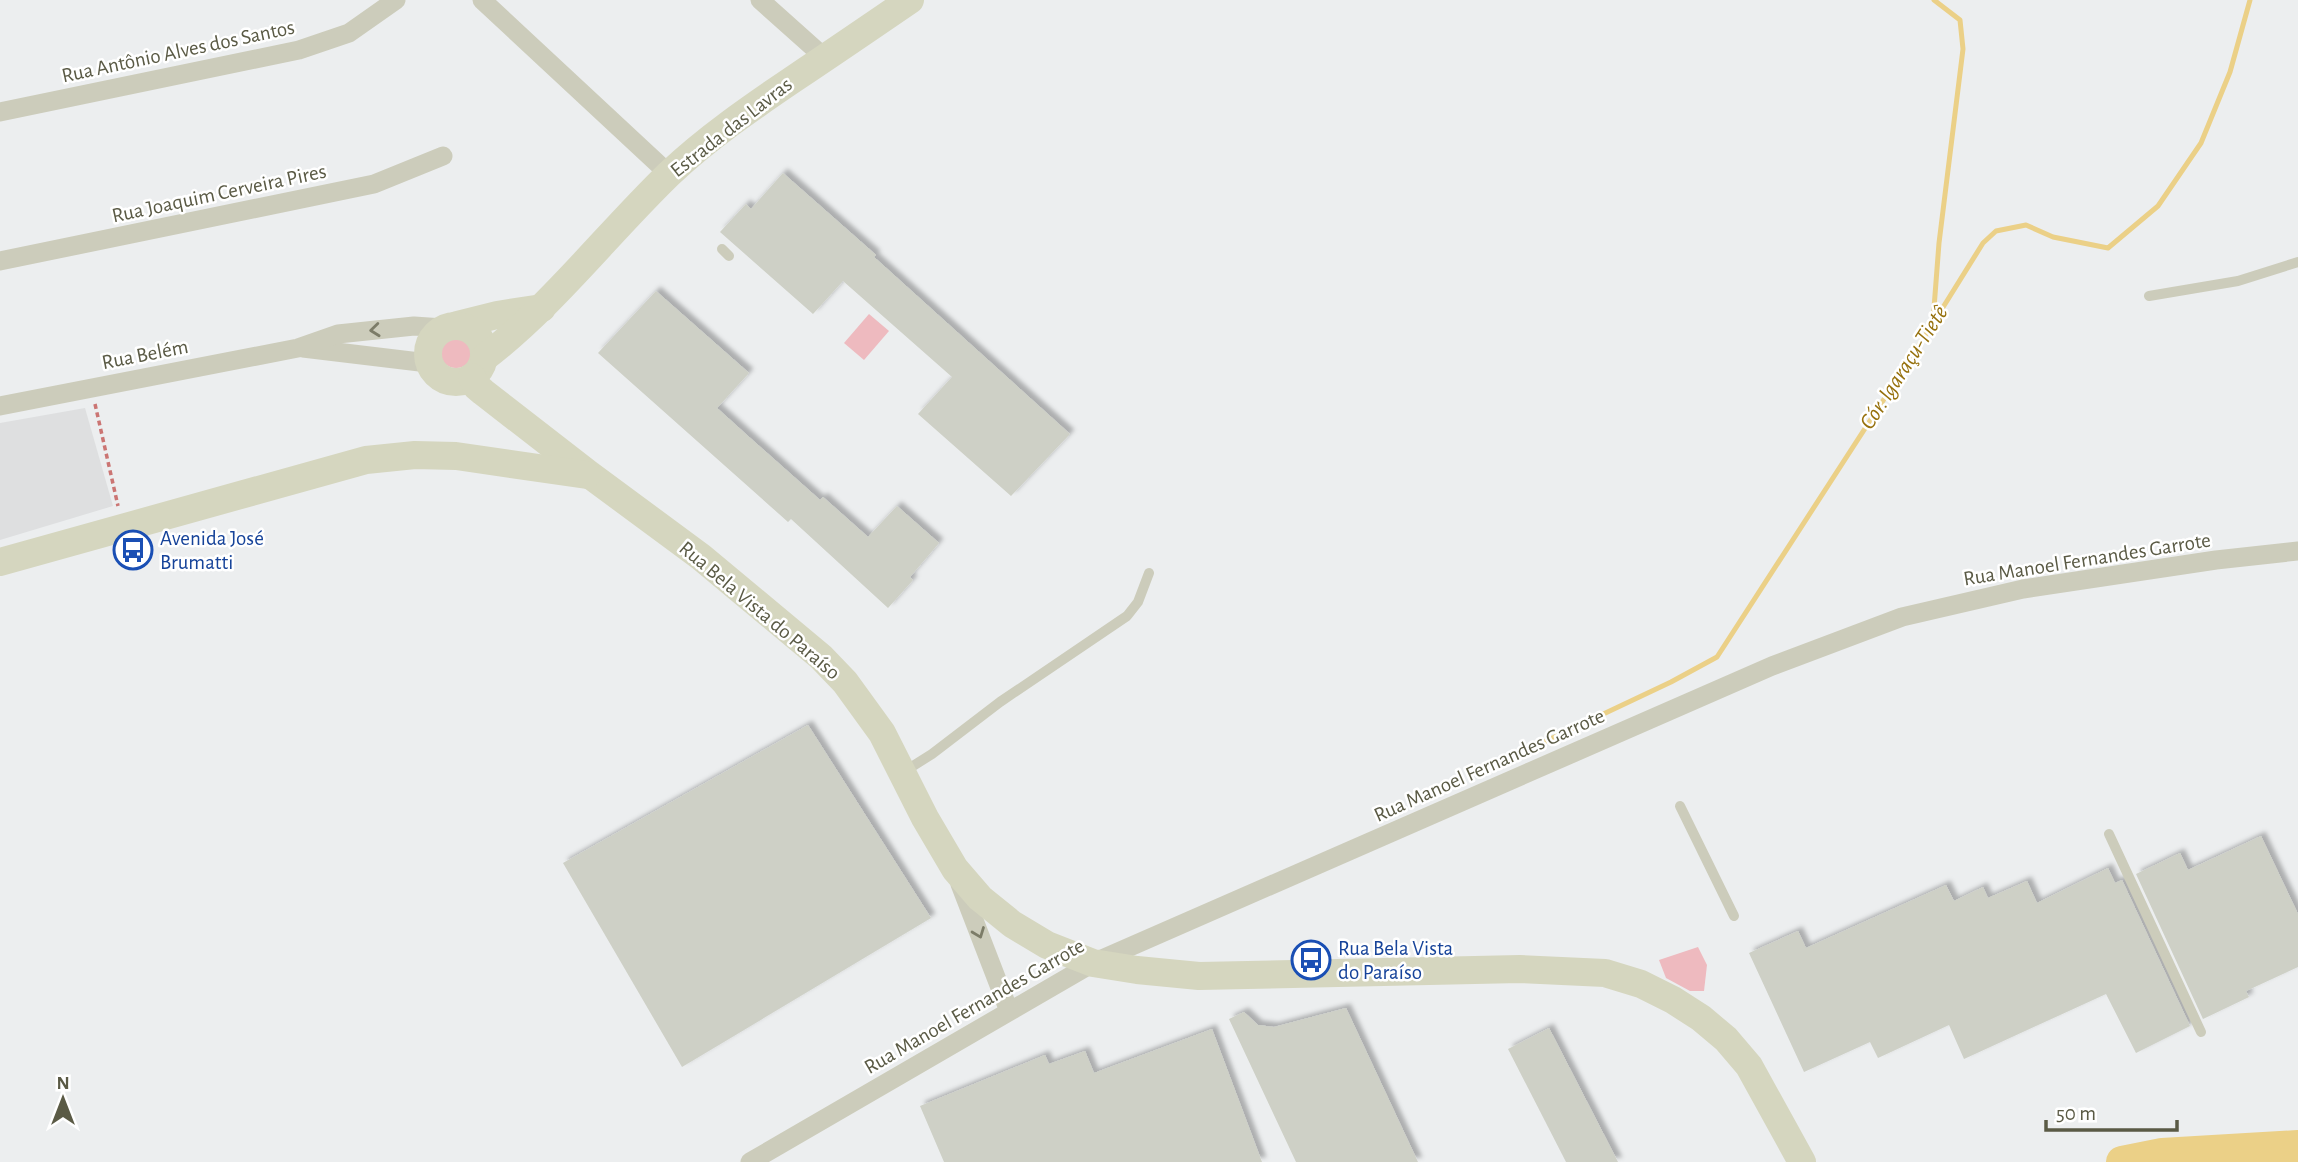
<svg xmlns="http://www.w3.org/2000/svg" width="2298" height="1162" viewBox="0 0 2298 1162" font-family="'Alegreya Sans',sans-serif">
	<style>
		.education { fill: #dedfe0 }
		.green { fill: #eebabf }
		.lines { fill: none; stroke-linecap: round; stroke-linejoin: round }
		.stream { stroke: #ebd087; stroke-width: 5 }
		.river { stroke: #ebd087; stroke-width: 32 }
		.building { fill: #ced0c6; filter: url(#shadow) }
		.path { stroke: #cb7573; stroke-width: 3.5; stroke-dasharray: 5 3.5; stroke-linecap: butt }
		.service { stroke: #ccb; stroke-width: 10 }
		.minor { stroke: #ccb; stroke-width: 19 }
		.secondary { stroke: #d5d6bf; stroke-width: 28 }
		.oneway { stroke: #7c7c68 }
		.labels { text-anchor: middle; stroke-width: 5; stroke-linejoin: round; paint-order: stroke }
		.street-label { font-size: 21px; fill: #5a5a45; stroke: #fff }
		.transit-label { font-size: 21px; fill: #164399; stroke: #fff; text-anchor: start }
		.water-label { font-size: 23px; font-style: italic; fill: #96710d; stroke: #fff }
	</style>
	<defs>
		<filter id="shadow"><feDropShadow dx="4.5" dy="-4.5" stdDeviation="2" flood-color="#0004"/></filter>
	</defs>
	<rect width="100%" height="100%" fill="#eceeef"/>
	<path class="education" d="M85 408 113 506 0 540V423Z"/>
	<g class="green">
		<path d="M869 314 889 331 864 360 844 343Z"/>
		<circle cx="456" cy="351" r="17"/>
		<path d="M1698 947 1707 965 1704 991H1690L1666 978 1659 960Z"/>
	</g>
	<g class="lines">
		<g class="stream">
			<path d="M1933 321 1939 243 1963 49 1960 20 1934 0"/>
			<path d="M1510 758 1671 682 1717 657 1932 325 1983 243 1996 231 2026 225 2053 237 2108 248 2158 206 2201 143 2230 72 2250 0"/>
		</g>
		<path class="river" d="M2122 1162 2162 1154 2298 1146"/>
	</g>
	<g class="building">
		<path d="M783 173 876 255 874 257 1070 434 1011 496 918 414 952 377 843 281 813 314 720 232 746 204 751 209Z"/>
		<path d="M656 291 749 373 717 408 748 436 820 500 823 497 868 537 897 506 939 543 910 577 913 580 888 608 791 519 788 522 598 353Z"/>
		<path d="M808 725 931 918 682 1067 563 863Z"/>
		<path d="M2261 836 2298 914V967L2246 991 2249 997 2203 1019 2136 874 2180 853 2188 870Z"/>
		<path d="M2108 868 2115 883 2122 880 2190 1026 2136 1053 2106 994 1964 1059 1949 1025 1878 1058 1870 1042 1804 1072 1749 953 1798 931 1806 948 1946 885 1954 901 1983 887 1988 898 2027 881 2037 903Z"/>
		<path d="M1346 1008 1418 1162H1296L1229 1019 1244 1012 1258 1025 1274 1027Z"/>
		<path d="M1549 1028 1618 1162H1566L1508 1049Z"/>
		<path d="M1212 1029 1262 1162H944L920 1106 1045 1055 1049 1064 1085 1051 1094 1073Z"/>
	</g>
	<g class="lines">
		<path class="path" d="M95 404 118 506"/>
		<g class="service">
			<path d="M722 249 729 256"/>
			<path d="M2149 296 2238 281 2298 262"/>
			<path d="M905 771 932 754 1000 702 1127 616 1138 602 1149 573"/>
			<path d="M1680 806 1734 916"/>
			<path d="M2109 834 2201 1032"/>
		</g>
		<g class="minor">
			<path d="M482 0 669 174"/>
			<path d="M760 0 825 58"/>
			<path d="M0 112 299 50 349 33 396 0"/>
			<path d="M0 261 374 184 443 156"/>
			<path d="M303 348 428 363"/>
			<path d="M0 406 298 348 338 334 414 326 443 328"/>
			<path d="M960 884 1009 1011"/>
			<path d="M750 1162 1093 963 1772 666 1902 617 2023 589 2216 560 2298 551"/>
		</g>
		<g class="secondary">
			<path d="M457 325 497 315 542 308"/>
			<circle cx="456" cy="354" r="28"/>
			<path d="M484 358C553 305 606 235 669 174 707 138 752 107 795 78 834 52 872 26 910 0"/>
			<path d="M472 377 476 386 483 392 590 475 701 557 821 657 845 682 882 733 925 818 955 869 980 898 1012 924 1047 945 1093 963 1137 970 1199 976 1520 969 1605 973 1641 984 1673 1000 1701 1018 1726 1039 1749 1066 1802 1162"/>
			<path d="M0 562 366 460 415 455 456 456 587 475"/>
		</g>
	</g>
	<defs><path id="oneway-chevron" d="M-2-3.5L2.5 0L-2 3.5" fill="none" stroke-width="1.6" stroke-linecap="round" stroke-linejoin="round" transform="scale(1.75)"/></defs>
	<g class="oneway">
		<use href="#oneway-chevron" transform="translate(375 330) rotate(174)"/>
		<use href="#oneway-chevron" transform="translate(979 933) rotate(69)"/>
	</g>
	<defs>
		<symbol id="bus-ring" viewBox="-11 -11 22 22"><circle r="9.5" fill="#fff" stroke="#1a4fb4" stroke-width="1.5"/><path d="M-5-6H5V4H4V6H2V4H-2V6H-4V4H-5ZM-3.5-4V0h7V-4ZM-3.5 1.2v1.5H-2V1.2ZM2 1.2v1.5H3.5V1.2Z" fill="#1a4fb4"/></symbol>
	</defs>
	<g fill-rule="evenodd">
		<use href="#bus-ring" x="111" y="528" width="44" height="44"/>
		<use href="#bus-ring" x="1289" y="938" width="44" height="44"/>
	</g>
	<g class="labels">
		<g class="street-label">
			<text transform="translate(178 51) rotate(-12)" y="7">Rua Antônio Alves dos Santos</text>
			<text transform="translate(731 127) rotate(-38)" y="7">Estrada das Lavras</text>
			<text transform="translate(219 193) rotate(-12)" y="7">Rua Joaquim Cerveira Pires</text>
			<text transform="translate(145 354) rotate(-11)" y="7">Rua Belém</text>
			<text transform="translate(2087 559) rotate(-9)" y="7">Rua Manoel Fernandes Garrote</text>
			<text transform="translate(760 610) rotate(40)" y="7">Rua Bela Vista do Paraíso</text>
			<text transform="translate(1489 765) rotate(-24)" y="7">Rua Manoel Fernandes Garrote</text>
			<text transform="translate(974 1006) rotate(-30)" y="7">Rua Manoel Fernandes Garrote</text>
		</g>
		<g class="transit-label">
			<text x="160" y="545">Avenida José<tspan x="160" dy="24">Brumatti</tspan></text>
			<text x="1338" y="955">Rua Bela Vista<tspan x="1338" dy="24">do Paraíso</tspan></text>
		</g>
		<g class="water-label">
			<text transform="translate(1903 367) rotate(-57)" y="8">Cór. Igaraçu-Tietê</text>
		</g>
	</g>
	<g transform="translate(63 1099)" stroke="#ffffff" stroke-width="5" paint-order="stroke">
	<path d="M0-5L12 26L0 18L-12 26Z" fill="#5a5a45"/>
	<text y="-10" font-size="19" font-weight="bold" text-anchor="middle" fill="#5a5a45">N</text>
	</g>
	<path d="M2046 1120v10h131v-10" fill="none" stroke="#5a5a45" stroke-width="3.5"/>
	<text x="2056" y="1120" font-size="21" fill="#5a5a45" stroke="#ffffff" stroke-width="5" paint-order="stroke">50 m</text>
</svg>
